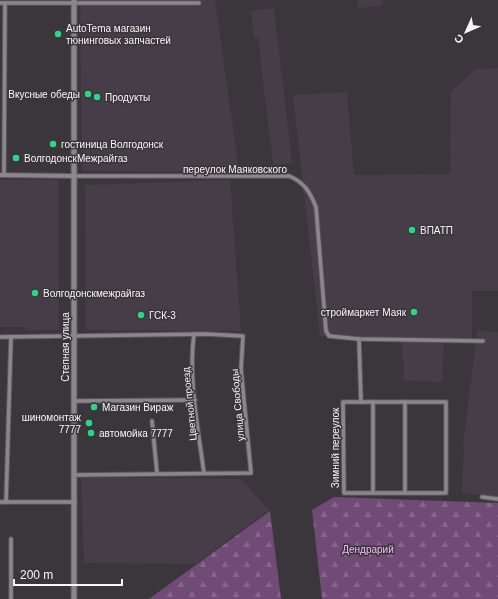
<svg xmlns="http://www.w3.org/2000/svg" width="498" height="599" viewBox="0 0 498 599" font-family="Helvetica,sans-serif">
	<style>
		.built { fill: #463d48 }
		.forest { fill: url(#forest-firs) }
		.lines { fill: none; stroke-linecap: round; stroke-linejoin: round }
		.minor-casing { stroke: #595559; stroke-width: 5.5 }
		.tertiary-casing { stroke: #595559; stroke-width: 6 }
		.secondary-casing { stroke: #595559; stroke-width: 7 }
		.minor { stroke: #8b868c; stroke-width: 3.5 }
		.tertiary { stroke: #8b868c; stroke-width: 4 }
		.secondary { stroke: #8b868c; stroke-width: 5 }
		.poi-dot { fill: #29d885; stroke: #3b363b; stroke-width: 1.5 }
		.labels { text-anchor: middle; stroke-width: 3; stroke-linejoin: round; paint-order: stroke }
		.poi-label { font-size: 10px; fill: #f7f4f7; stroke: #3b363b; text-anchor: start }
		.street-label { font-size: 10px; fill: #f7f4f7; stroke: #3b363b }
		.park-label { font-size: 10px; fill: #f4bdfc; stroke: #3b363b }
	</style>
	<defs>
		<pattern id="forest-firs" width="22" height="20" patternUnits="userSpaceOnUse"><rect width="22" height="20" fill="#704b76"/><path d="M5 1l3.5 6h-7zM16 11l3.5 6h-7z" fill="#85668a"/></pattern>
	</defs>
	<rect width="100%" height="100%" fill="#3b363b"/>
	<g class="built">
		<path d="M80 0H215L239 172 82 171Z"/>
		<path d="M358 0H382V6L358 8Z"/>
		<path d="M274 8 292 163 273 165 258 38H254L251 11Z"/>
		<path d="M498 68V291H472V339L320 336 293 95 347 92 354 175 450 174 451 92 475 69Z"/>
		<path d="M0 180H58L59 330H26V327H0Z"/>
		<path d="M230 180 241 331 86 330 85 185Z"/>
		<path d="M477 330 498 332V497L462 493 464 437Z"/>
		<path d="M402 341 444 342 442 382 404 381V361L402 358Z"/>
		<path d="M81 477 241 479 269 510 196 564 84 563Z"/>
	</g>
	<g class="forest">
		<path d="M334 497 498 503V599H322L312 510Z"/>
		<path d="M270 511 281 599H149Z"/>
	</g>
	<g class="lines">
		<defs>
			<g id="minor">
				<path d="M0 3H199"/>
				<path d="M4 175 5 3"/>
				<path d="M74 176H289C304 182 310 192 316 207L326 331 329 336 359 339 483 341"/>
				<path d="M194 334C188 379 198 428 204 473"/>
				<path d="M0 337 206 334 243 336 241 369 251 473 75 475"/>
				<path d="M359 339 361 402"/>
				<path d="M74 401 195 400"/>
				<path d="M343 402H446V493H344Z"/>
				<path d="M373 402V493"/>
				<path d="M405 402V493"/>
				<path d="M152 421 157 473"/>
				<path d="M482 497 498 499"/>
				<path d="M0 502H75"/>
				<path d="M6 502 11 337"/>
				<path d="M11 539V599"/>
			</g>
			<path id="tertiary" d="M0 175 74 176"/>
			<path id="secondary" d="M74 599V0"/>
		</defs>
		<use href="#minor" class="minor-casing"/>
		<use href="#tertiary" class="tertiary-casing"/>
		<use href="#secondary" class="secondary-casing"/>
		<use href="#minor" class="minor"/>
		<use href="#tertiary" class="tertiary"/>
		<use href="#secondary" class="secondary"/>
	</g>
	<g class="poi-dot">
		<circle cx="58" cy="34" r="4"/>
		<circle cx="88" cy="94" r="4"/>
		<circle cx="97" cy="97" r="4"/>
		<circle cx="53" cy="144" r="4"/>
		<circle cx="16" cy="158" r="4"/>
		<circle cx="412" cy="230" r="4"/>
		<circle cx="35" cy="293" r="4"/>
		<circle cx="414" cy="312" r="4"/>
		<circle cx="141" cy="315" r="4"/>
		<circle cx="94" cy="407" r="4"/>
		<circle cx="89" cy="423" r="4"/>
		<circle cx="91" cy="433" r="4"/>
	</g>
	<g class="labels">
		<g class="poi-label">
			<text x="66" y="32">AutoTema магазин<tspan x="66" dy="12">тюнинговых запчастей</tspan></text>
			<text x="80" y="98" text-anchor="end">Вкусные обеды</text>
			<text x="105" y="101">Продукты</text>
			<text x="61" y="148">гостиница Волгодонск</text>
			<text x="24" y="162">ВолгодонскМежрайгаз</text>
			<text x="420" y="234">ВПАТП</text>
			<text x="43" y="297">Волгодонскмежрайгаз</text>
			<text x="406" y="316" text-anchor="end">строймаркет Маяк</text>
			<text x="149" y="319">ГСК-3</text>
			<text x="102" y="411">Магазин Вираж</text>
			<text x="81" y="421" text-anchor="end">шиномонтаж<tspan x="81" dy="12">7777</tspan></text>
			<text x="99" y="437">автомойка 7777</text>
		</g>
		<g class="street-label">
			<text x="235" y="173">переулок Маяковского</text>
			<text transform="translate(65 347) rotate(-90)" y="4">Степная улица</text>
			<text transform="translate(189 404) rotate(-96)" y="4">Цветной проезд</text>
			<text transform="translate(237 405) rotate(-95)" y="4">улица Свободы</text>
			<text transform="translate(335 448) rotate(-90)" y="4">Зимний переулок</text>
		</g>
		<g class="park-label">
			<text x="368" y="553">Дендрарий</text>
		</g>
	</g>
	<g transform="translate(466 32) rotate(225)" stroke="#3b363b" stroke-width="3" paint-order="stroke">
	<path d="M0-3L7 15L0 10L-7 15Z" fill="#f7f4f7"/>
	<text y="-6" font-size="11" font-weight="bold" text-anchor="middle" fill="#f7f4f7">С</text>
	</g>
	<path d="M14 579v6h108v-6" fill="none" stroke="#f7f4f7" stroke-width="2"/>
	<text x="20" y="579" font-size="12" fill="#f7f4f7" stroke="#3b363b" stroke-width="3" paint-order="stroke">200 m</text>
</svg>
